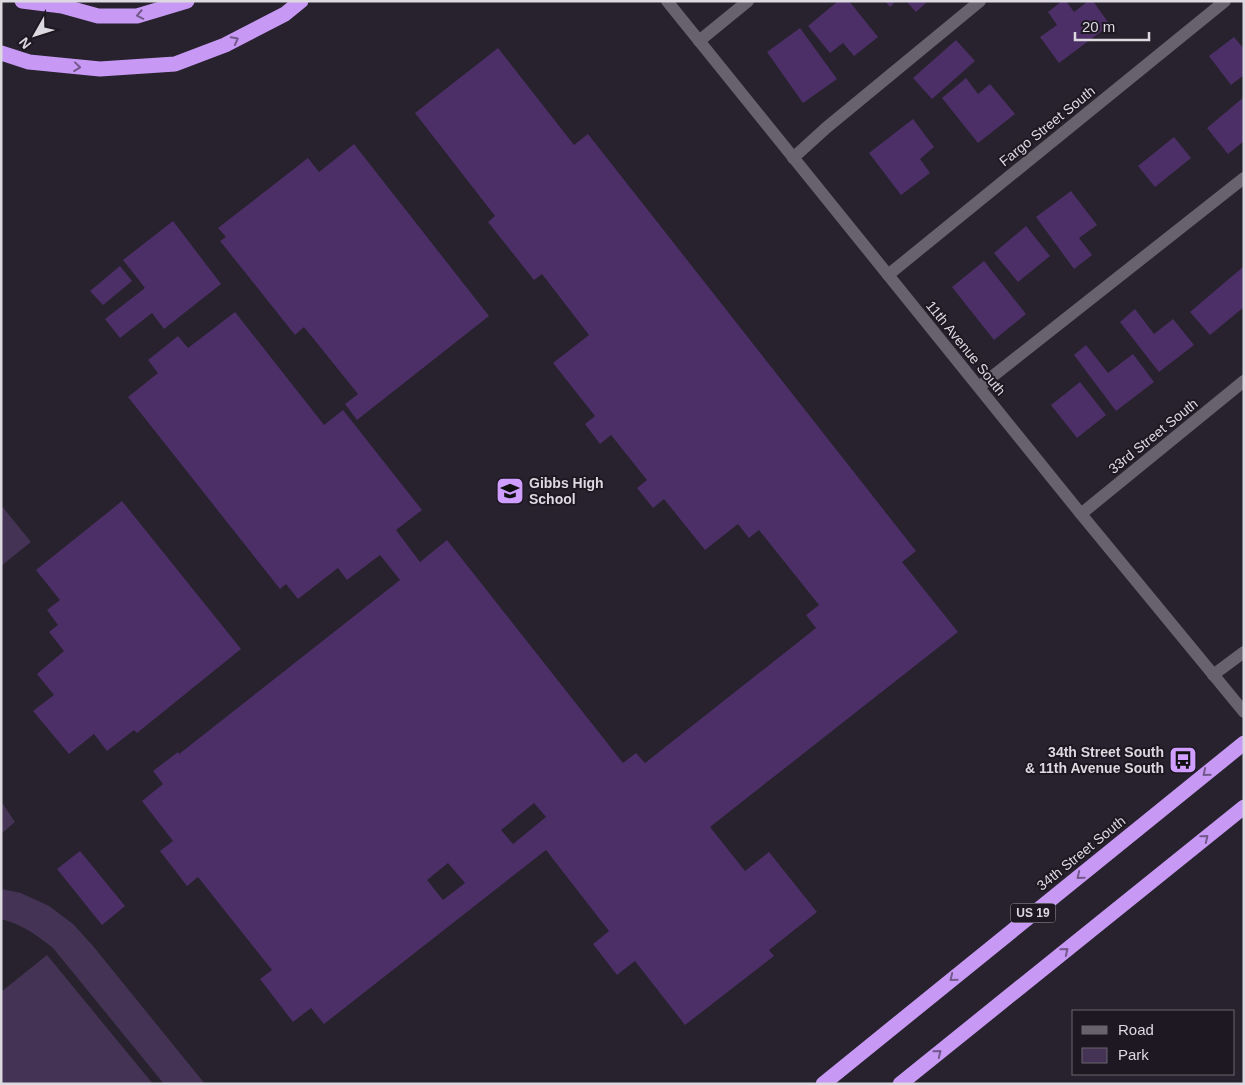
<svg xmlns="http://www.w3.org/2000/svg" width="1245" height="1085" viewBox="0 0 1245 1085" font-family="Arial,sans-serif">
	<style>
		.green { fill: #443354 }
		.building { fill: #4c2f66; fill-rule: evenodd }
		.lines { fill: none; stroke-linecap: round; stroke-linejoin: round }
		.minor { stroke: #68626f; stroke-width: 12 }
		.highway { stroke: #c899f4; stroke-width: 15 }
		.oneway { stroke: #73588c }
		.labels { text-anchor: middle; stroke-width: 4; stroke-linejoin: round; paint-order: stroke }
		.shield { fill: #1e1823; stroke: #a39fa7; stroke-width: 1 }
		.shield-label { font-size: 12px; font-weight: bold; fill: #dcd9e0 }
		.street-label { font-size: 14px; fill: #dcd9e0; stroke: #1e1823 }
		.poi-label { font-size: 14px; font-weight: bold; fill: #dcd9e0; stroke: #1e1823; text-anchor: start }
	</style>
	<rect width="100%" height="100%" fill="#27222d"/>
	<g class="green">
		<path d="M1 505 31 542 1 566Z"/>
		<path d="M1 801 15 822 1 834Z"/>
		<path d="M1 889 21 893 49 906 73 924 93 946 205 1084H164L53 948C37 935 21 924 1 919Z"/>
		<path d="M47 955 153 1084H1V992Z"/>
	</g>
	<g class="building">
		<path d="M838 1H849L878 37 854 56 843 43 830 53 808 26Z"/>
		<path d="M885 1H896L890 7Z"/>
		<path d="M906 1H928L916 12Z"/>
		<path d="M1062 1H1066L1074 12 1088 1H1093L1110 25 1059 63 1040 37 1057 25 1048 12Z"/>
		<path d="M800 28 837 79 803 103 767 52Z"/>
		<path d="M1234 37 1244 49V75L1231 85 1209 56Z"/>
		<path d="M956 40 975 61 932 99 913 78Z"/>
		<path d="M498 48 574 145 588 134 916 551 902 562 958 632 710 827 745 871 769 852 817 912 769 950 774 956 685 1025 635 961 617 975 593 944 609 931 546 850 324 1024 311 1008 293 1022 260 979 272 970 198 877 187 886 160 851 173 841 142 801 163 784 153 771 178 752 179 754 400 580 380 555 347 580 338 568 298 599 286 584 280 589 128 397 158 373 148 360 178 336 188 348 235 312 324 425 343 410 422 510 396 530 420 562 447 540 623 763 636 753 645 763 816 628 806 615 819 605 759 530 749 538 738 524 705 550 664 499 653 508 637 488 647 480 611 435 600 444 585 424 595 416 553 363 589 335 542 274 534 280 488 222 495 216 415 113ZM534 803 546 817 513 844 501 830ZM448 863 465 883 443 900 427 880Z"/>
		<path d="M966 78 978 94 990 84 1015 114 978 143 942 98Z"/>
		<path d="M1244 97V141L1228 154 1207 128Z"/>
		<path d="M913 119 934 147 920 159 930 173 901 195 869 153Z"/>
		<path d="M1174 137 1191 158 1155 187 1138 166Z"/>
		<path d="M354 144 489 316 357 420 345 404 358 394 304 327 295 335 220 241 226 237 218 228 308 158 319 172Z"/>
		<path d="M1071 191 1097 225 1079 238 1092 255 1074 269 1036 217Z"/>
		<path d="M173 221 221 284 164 329 152 313 120 338 105 319 145 288 123 260Z"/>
		<path d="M1026 226 1050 256 1018 282 994 253Z"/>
		<path d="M984 261 1026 314 994 340 952 287Z"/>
		<path d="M120 266 132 281 103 305 90 291Z"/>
		<path d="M1243 267 1244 269V307L1210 335 1190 312Z"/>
		<path d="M1135 309 1154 334 1173 319 1194 345 1159 372 1120 322Z"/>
		<path d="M1086 345 1108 373 1133 354 1154 382 1116 411 1074 355Z"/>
		<path d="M1080 382 1106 415 1077 438 1051 405Z"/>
		<path d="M122 501 241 649 137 733 134 730 107 751 94 734 69 754 33 711 54 695 37 674 64 651 49 632 58 625 47 610 60 600 36 570Z"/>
		<path d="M80 851 125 906 102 925 57 869Z"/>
	</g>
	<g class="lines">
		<g class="minor">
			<path d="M667 1 1081 514 1244 712"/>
			<path d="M699 41 748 1"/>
			<path d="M793 158 826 128 980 1"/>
			<path d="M888 275 1225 1"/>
			<path d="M979 387 1244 178"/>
			<path d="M1081 514 1244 381"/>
			<path d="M1213 675 1244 652"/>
		</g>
		<g class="highway">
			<path d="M22 1 62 6 98 16H137L187 1"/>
			<path d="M1 53 29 62 100 69 175 64 225 45 285 14 301 1"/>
			<path d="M823 1084 1244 743"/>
			<path d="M900 1084 1244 807"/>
		</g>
	</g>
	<defs><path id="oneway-chevron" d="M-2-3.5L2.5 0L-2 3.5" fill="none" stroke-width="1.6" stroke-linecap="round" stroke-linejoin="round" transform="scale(1.25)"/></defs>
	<g class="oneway">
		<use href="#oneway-chevron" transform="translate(140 15) rotate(169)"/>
		<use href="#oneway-chevron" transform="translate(235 40) rotate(-28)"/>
		<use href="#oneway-chevron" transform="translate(77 67) rotate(6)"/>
		<use href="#oneway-chevron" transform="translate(1206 773) rotate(141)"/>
		<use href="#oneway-chevron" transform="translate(1205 838) rotate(-39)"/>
		<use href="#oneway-chevron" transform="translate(1080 876) rotate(141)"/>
		<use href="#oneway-chevron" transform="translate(1065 951) rotate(-39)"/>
		<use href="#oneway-chevron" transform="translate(953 978) rotate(141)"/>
		<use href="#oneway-chevron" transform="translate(938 1053) rotate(-39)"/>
	</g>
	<defs>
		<symbol id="school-square" viewBox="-11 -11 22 22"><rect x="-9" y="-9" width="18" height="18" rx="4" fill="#cf9eff" stroke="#1e1823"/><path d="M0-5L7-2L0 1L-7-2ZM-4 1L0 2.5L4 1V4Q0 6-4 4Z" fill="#111"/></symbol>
		<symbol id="bus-square" viewBox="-11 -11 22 22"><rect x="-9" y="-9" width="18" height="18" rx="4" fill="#cf9eff" stroke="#1e1823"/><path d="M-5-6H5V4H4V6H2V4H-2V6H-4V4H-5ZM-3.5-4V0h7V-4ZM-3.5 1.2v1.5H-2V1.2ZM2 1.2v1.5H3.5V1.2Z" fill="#111"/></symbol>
	</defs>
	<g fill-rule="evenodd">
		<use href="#school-square" x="494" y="475" width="32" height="32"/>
		<use href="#bus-square" x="1167" y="744" width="32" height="32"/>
	</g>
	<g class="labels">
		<rect class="shield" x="1010.5" y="903.5" width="45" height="19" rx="4"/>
		<g class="shield-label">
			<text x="1033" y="917">US 19</text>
		</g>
		<g class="street-label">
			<text transform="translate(1047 126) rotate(-39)" y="5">Fargo Street South</text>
			<text transform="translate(966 348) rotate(51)" y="5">11th Avenue South</text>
			<text transform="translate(1153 436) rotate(-39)" y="5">33rd Street South</text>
			<text transform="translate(1081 853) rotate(-39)" y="5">34th Street South</text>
		</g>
		<g class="poi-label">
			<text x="529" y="488">Gibbs High<tspan x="529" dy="16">School</tspan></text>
			<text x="1164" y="757" text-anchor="end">34th Street South<tspan x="1164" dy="16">&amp; 11th Avenue South</tspan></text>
		</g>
	</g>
	<rect width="1245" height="1085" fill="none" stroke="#dcd9e0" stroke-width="5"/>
	<rect x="1072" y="1010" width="162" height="65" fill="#1e1823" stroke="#6a656f"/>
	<rect x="1082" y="1026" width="25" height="8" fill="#68626f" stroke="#6a656f"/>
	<text x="1118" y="1035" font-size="15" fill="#dcd9e0">Road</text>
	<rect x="1082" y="1048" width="25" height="15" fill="#443354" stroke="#6a656f"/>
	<text x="1118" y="1060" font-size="15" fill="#dcd9e0">Park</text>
	<g transform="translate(35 35) rotate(231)" stroke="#1e1823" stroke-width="4" paint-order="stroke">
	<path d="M0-4L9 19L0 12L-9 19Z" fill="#dcd9e0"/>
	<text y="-8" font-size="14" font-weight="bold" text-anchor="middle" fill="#dcd9e0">N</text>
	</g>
	<path d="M1075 32v8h74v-8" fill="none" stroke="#dcd9e0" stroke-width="2.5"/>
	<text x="1082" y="32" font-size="15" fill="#dcd9e0" stroke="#1e1823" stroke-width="4" paint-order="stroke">20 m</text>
</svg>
